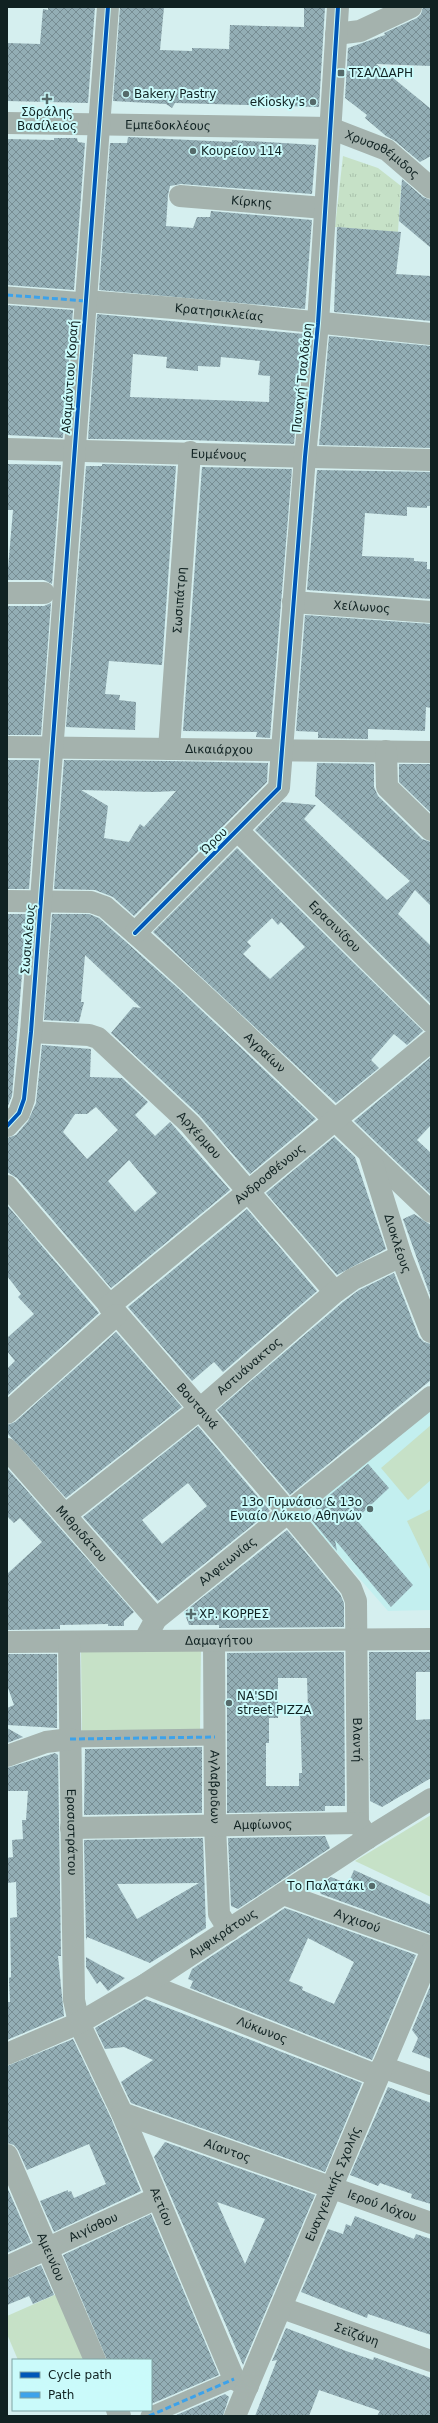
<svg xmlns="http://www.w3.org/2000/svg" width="438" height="2423" viewBox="0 0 438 2423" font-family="'DejaVu Sans',sans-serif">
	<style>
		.built { fill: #c3efef }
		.grass { fill: url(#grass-tufts) }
		.green { fill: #c6e1c7 }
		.building { fill: url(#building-cross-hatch); fill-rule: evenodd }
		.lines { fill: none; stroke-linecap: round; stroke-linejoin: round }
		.pedestrian { stroke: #a4b2ad; stroke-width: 17 }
		.minor { stroke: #a4b2ad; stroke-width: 22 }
		.quiet { stroke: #3da2ea; stroke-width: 3; stroke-dasharray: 6 3; stroke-linecap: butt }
		.cycleway-casing { stroke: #cafafa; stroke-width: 6 }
		.cycleway { stroke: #0057b8; stroke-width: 4 }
		.poi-dot { fill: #556a6a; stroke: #cafafa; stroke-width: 1.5 }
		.labels { text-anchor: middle; stroke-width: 4; stroke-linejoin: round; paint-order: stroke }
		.poi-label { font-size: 12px; fill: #102222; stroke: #cafafa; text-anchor: start }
		.street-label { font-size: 12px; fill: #102222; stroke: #cafafa }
	</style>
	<defs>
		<pattern id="grass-tufts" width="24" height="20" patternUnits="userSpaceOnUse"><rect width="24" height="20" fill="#c6e1c7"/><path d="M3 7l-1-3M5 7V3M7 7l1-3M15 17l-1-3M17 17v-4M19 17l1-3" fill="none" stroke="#a9c1ab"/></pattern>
		<pattern id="building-cross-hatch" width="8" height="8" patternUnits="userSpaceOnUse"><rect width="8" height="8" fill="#93aeb5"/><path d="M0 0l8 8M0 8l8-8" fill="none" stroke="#778d93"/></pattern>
	</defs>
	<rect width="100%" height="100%" fill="#d5efef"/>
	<path class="built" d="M431 1408V1610L388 1611 303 1514Z"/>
	<path class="grass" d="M343 156 378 168 401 186 398 232 335 227Z"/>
	<g class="green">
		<path d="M431 1425V1480L408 1500 381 1468Z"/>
		<path d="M431 1509V1568L430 1569 407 1521Z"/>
		<path d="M201 1648 200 1733 82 1732 81 1650Z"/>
		<path d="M431 1815V1897L355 1861Z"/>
		<path d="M57 2294 85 2358 79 2360H18L7 2334V2316Z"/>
	</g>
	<g class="building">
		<path d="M48 7H95L88 103 7 101V43L40 44 43 9 48 10Z"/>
		<path d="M120 7H164L160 50 192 51V48L229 49 230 25 304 27V7H325L319 107 175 103 172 108 166 104 113 101Z"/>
		<path d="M423 7H431V66L376 64 431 109V156L420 162 395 141 386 136 365 118 367 115 345 98 348 48 385 35 384 33 417 18 421 14Z"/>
		<path d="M128 137 232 142V140L316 145 312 194 181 184 170 186 168 195 166 226 193 228 197 217H210L211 211 312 220 305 309 99 290 110 143H127Z"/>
		<path d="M54 138H77L78 142 85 143 74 290 7 285V139L54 140Z"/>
		<path d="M402 179 423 197 431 200V248L399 221Z"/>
		<path d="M337 227 401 232 396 274 431 276V321L334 312Z"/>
		<path d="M7 305 73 310 63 438 7 435Z"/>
		<path d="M97 314 304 334 294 444 190 440 88 439ZM133 354 167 357 166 368 198 371V366L220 367 221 357 260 361 258 375 270 376 269 402 130 397Z"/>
		<path d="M329 336 431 346V448L319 445Z"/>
		<path d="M7 464 61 465 52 584 44 580H7L13 510H7Z"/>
		<path d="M102 464 176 466 162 665 109 661 105 694 120 695 119 700 136 702 135 730 66 727 86 466H102Z"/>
		<path d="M202 467 292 469 270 738 256 737 257 732 183 731Z"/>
		<path d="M317 470 431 472V506H427V508L407 507V516L365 513 362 556 414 558V561L427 562V569H431V599L307 590Z"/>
		<path d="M51 603 41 735H7V606H44Z"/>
		<path d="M305 615 431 624V708L426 707 425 731 368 729V739L318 738V732L296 731Z"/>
		<path d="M7 760H39L29 889H7Z"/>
		<path d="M64 760 169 761 268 763 267 782 134 916 113 897 95 890 54 889ZM81 790 154 792 176 791 144 827 140 824 129 842 104 838 108 806Z"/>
		<path d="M317 763 374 764V787L378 796 422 839 431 842V906L415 890 398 914 431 946V1004L255 830 282 802 316 805 304 819 387 900 410 881 315 796Z"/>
		<path d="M399 764H431V813L399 782Z"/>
		<path d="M237 848 423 1031 407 1045 394 1034 371 1060 379 1068 336 1103 153 932ZM272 918 278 925 281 922 305 947 270 979 243 954 251 946 247 942Z"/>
		<path d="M7 914H27L12 1096 7 1108Z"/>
		<path d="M52 914H89L99 918 180 990 316 1119 250 1174 199 1115 111 1033 133 1007 141 1008 85 955 81 1002H84L79 1022 44 1020Z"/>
		<path d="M42 1045 91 1049 90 1077 122 1078 148 1102 135 1115 155 1136 170 1122 230 1190 111 1288 17 1178 7 1172V1138L16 1135 28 1121 36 1103ZM96 1107 118 1130 87 1159 63 1132 75 1114H87ZM129 1160 157 1193 135 1212 108 1181Z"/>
		<path d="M431 1057V1125L417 1140 431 1153V1195L354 1121Z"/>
		<path d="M334 1137 355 1157 386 1249 337 1275 266 1193Z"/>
		<path d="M7 1205 99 1313 7 1396V1369L15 1361 7 1351V1338L34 1314 18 1297 21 1294 7 1276Z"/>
		<path d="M247 1209 317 1291 223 1372 214 1362 192 1381 128 1307Z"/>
		<path d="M414 1214 431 1225V1298L403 1219Z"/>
		<path d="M394 1273 419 1337 424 1342 431 1344V1380L290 1495 217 1410 343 1302 359 1290Z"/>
		<path d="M116 1332 182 1407 66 1498 7 1433V1425L15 1422Z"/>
		<path d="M198 1426 270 1511 158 1601 83 1517ZM188 1483 207 1506 162 1544 142 1520Z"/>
		<path d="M368 1464 389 1488 356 1519 413 1585 391 1607 335 1540 337 1551 310 1518 319 1511 315 1507Z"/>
		<path d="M7 1468 134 1612 124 1621V1626H108V1624L60 1625V1629L7 1630V1574L42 1542 20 1518 14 1523 7 1516Z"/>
		<path d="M287 1530 340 1594 344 1603V1627L219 1628V1625H189L184 1612Z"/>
		<path d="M344 1652 345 1806H325V1811L227 1813V1653ZM278 1678H307L308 1709H300L302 1773H299V1786H266V1743H269V1718H278Z"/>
		<path d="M369 1652H431V1672H416V1720L431 1719V1778L382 1807 370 1801Z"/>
		<path d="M7 1654H57V1728L7 1725V1708L14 1705 7 1685Z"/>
		<path d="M7 1728 23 1737 7 1743Z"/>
		<path d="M202 1747V1813L84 1815 85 1749Z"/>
		<path d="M55 1753 58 1755 61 1956H58L64 2016 7 2040V2002H10L9 1978 11 1977 10 1918 17 1917 16 1882 7 1883V1858L13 1857 12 1840 23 1839 22 1820H26L28 1791H7V1768Z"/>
		<path d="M325 1836 330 1848 238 1909 231 1906 228 1838Z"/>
		<path d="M203 1838 206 1928 150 1963 87 1937 86 1940 84 1840ZM199 1883 137 1919 117 1884Z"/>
		<path d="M354 1870 431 1905V1934L321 1894 319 1890 321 1884 331 1877 348 1884Z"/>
		<path d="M285 1908 416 1955 372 2060 190 1988 193 1981 188 1979 192 1969ZM308 1938 354 1962 334 2004 302 1990 303 1987 289 1981Z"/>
		<path d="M86 1957 100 1965 125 1978 108 1991 100 1981 97 1984 86 1967Z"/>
		<path d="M431 1984V2059L412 2052 418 2038 412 2030Z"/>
		<path d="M145 1999 362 2083 325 2172 131 2103 121 2082 153 2060 124 2047 105 2049 95 2028Z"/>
		<path d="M73 2039 111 2118 141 2191 54 2232 40 2201 68 2190V2192L71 2191 74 2198 106 2184 89 2144 27 2170 18 2150 14 2145 7 2143V2066Z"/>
		<path d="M388 2087 431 2103V2204L411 2198 412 2194 380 2183 378 2186 350 2175Z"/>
		<path d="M165 2142 315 2195 243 2365 154 2157ZM217 2202 265 2219 245 2264Z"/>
		<path d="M7 2187 31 2242 7 2253Z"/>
		<path d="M151 2214 219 2375 151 2404V2360H107L63 2255Z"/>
		<path d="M355 2216 414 2239 416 2234 431 2239V2335L368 2314 367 2318 301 2292 328 2229 343 2234 346 2224 351 2226Z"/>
		<path d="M41 2265 54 2295 33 2304 29 2296 7 2305V2279Z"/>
		<path d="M286 2328 346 2351 373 2360 374 2357 431 2378V2416H377L380 2411 319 2390 309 2416H255L277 2360 272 2361Z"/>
		<path d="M225 2394 229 2397 223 2416H174Z"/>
	</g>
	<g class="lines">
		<g class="pedestrian">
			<path d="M7 295 86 301"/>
			<path d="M70 1739 215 1737"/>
			<path d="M149 2416 234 2379"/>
		</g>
		<g class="minor">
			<path d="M336 34 360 31 411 7"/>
			<path id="s1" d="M7 123 330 128 387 150 431 188"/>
			<path id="s2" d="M180 196 324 208"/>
			<path id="s3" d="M86 301 186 309 431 334"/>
			<path id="s4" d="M7 449 431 460"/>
			<path d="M7 593H44"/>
			<path id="s5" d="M293 602 431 612"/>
			<path id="s6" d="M7 747 431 752"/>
			<path id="s7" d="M169 749 190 452"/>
			<path d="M386 751 387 787 431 830"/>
			<path id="s8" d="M238 831 431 1022"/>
			<path id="s9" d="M7 901 91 902 105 907C218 1004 323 1110 431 1212"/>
			<path d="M135 933 279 788 305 457 318 323 338 7"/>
			<path id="s10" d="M31 1032 89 1035 98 1038 190 1124 335 1292"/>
			<path d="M7 1126 19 1113 24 1099 31 1032 108 7"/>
			<path id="s11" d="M370 1156 401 1256 431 1332"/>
			<path id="s12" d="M7 1186C121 1321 240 1451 351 1588L356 1601 358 1823 368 1838"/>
			<path id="s13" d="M109 1306 431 1041"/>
			<path d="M7 1413 116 1315"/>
			<path id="s14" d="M7 1449 156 1619"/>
			<path id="s15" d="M65 1515 201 1408 335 1292 353 1279 401 1256"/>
			<path id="s16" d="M144 1641 156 1619 431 1397"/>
			<path id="s17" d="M214 1641 215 1826 219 1914 229 1930"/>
			<path id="s18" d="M7 1642 431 1639"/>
			<path id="s19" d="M69 1642 74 2000 79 2023 122 2113 234 2379 248 2386"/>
			<path d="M7 1756 46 1742 70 1739"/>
			<path id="s20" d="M71 1828 358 1823"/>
			<path id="s21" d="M283 1894 431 1947"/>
			<path id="s22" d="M146 1984 378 2076"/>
			<path id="s23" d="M7 2054 79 2023 146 1984 368 1838 431 1799"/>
			<path d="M382 2067 431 2084"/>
			<path id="s24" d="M122 2113 431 2223"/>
			<path id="s25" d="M7 2155 95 2360"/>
			<path id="s26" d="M7 2267 157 2198"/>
			<path id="s27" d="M282 2308 431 2361"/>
			<path d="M117 2410 120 2416"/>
			<path id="s28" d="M235 2416 431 1952"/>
		</g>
		<g class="quiet">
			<path d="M7 295 86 301"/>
			<path d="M70 1739 215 1737"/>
			<path d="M149 2416 234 2379"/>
		</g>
		<defs>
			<g id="cycleway">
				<path d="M135 933 279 788 305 457 318 323 338 7"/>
				<path d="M7 1126 19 1113 24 1099 31 1032 108 7"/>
			</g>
		</defs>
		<use href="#cycleway" class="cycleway-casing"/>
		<use href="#cycleway" class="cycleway"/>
	</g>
	<g class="poi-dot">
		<rect x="337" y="69" width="8" height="8" rx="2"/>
		<circle cx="126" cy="94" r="4"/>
		<path d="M45 93h4v4h4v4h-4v4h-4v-4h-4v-4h4z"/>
		<circle cx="313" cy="102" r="4"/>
		<circle cx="193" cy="151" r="4"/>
		<circle cx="370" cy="1509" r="4"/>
		<path d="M189 1608h4v4h4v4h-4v4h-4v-4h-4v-4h4z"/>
		<circle cx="229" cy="1703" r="4"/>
		<circle cx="372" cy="1886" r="4"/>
	</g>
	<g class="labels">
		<g class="poi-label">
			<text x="349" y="77">ΤΣΑΛΔΑΡΗ</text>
			<text x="134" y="98">Bakery Pastry</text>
			<text x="305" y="106" text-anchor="end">eKiosky's</text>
			<text x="47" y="116" text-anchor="middle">Σδράλης<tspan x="47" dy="14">Βασίλειος</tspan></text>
			<text x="201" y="155">Κουρείον 114</text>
			<text x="362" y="1506" text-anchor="end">13ο Γυμνάσιο &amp; 13ο<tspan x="362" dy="14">Ενιαίο Λύκειο Αθηνών</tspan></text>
			<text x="199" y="1618">ΧΡ. ΚΟΡΡΕΣ</text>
			<text x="237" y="1700">NA'SDI<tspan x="237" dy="14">street PIZZA</tspan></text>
			<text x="364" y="1890" text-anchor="end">Το Παλατάκι</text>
		</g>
		<g class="street-label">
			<text dy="4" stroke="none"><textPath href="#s1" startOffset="161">Εμπεδοκλέους</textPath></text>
			<text dy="4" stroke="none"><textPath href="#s1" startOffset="382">Χρυσοθέμιδος</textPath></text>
			<text dy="4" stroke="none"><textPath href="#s2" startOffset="72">Κίρκης</textPath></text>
			<text dy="4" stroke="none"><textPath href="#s3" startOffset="134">Κρατησικλείας</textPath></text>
			<text transform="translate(70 377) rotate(-86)" y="4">Αδαμάντιου Κοραή</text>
			<text transform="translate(302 378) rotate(-84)" y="4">Παναγή Τσαλδάρη</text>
			<text dy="4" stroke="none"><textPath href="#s4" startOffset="212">Ευμένους</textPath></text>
			<text dy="4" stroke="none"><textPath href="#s7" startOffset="149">Σωσιπάτρη</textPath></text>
			<text dy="4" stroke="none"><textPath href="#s5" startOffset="69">Χείλωνος</textPath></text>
			<text dy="4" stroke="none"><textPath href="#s6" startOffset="212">Δικαιάρχου</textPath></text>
			<text transform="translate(214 841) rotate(-45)" y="4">Ώρου</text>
			<text dy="4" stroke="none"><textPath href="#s8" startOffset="136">Ερασινίδου</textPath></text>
			<text transform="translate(28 939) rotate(-85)" y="4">Σωσικλέους</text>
			<text dy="4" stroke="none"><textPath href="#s9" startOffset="315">Αγραίων</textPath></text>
			<text dy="4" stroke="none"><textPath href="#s10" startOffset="208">Αρχέρμου</textPath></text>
			<text dy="4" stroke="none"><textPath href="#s13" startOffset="208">Ανδροσθένους</textPath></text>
			<text dy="4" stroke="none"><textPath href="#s11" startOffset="92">Διοκλέους</textPath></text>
			<text dy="4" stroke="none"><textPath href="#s15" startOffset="237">Αστυάνακτος</textPath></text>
			<text dy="4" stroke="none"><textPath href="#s12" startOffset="291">Βουτσινά</textPath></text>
			<text dy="4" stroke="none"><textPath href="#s14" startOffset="113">Μιθριδάτου</textPath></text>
			<text dy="4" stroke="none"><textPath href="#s16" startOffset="117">Αλφειωνίας</textPath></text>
			<text dy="4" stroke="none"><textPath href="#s18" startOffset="212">Δαμαγήτου</textPath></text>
			<text dy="4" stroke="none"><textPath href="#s12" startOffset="682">Βλαντή</textPath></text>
			<text dy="4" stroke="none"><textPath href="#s17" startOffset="146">Αγλαβριδων</textPath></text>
			<text dy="4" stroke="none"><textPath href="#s20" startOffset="192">Αμφίωνος</textPath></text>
			<text dy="4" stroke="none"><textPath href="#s19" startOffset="190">Ερασιστράτου</textPath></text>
			<text dy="4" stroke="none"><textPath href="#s21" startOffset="79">Αγχισού</textPath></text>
			<text dy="4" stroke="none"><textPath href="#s23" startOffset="248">Αμφικράτους</textPath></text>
			<text dy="4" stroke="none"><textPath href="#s22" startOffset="125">Λύκωνος</textPath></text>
			<text dy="4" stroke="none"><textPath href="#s24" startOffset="112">Αίαντος</textPath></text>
			<text dy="4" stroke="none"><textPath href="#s28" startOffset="252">Ευαγγελικής Σχολής</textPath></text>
			<text dy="4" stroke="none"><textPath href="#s24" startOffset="276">Ιερού Λόχου</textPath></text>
			<text dy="4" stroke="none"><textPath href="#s19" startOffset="583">Αετίου</textPath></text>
			<text dy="4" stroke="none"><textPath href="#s26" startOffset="95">Αιγίσθου</textPath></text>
			<text dy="4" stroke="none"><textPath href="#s25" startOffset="111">Αμεινίου</textPath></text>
			<text dy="4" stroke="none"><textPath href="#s27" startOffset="79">Σεϊζάνη</textPath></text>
		</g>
	</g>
	<rect width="438" height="2423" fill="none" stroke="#102222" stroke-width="16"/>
	<rect x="12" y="2359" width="140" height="52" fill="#cafafa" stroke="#80a4a4"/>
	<rect x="20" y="2372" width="20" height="6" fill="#0057b8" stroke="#80a4a4"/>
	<text x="48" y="2379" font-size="12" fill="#102222">Cycle path</text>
	<rect x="20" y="2392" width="20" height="6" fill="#3da2ea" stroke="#80a4a4"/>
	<text x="48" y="2399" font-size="12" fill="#102222">Path</text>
</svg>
